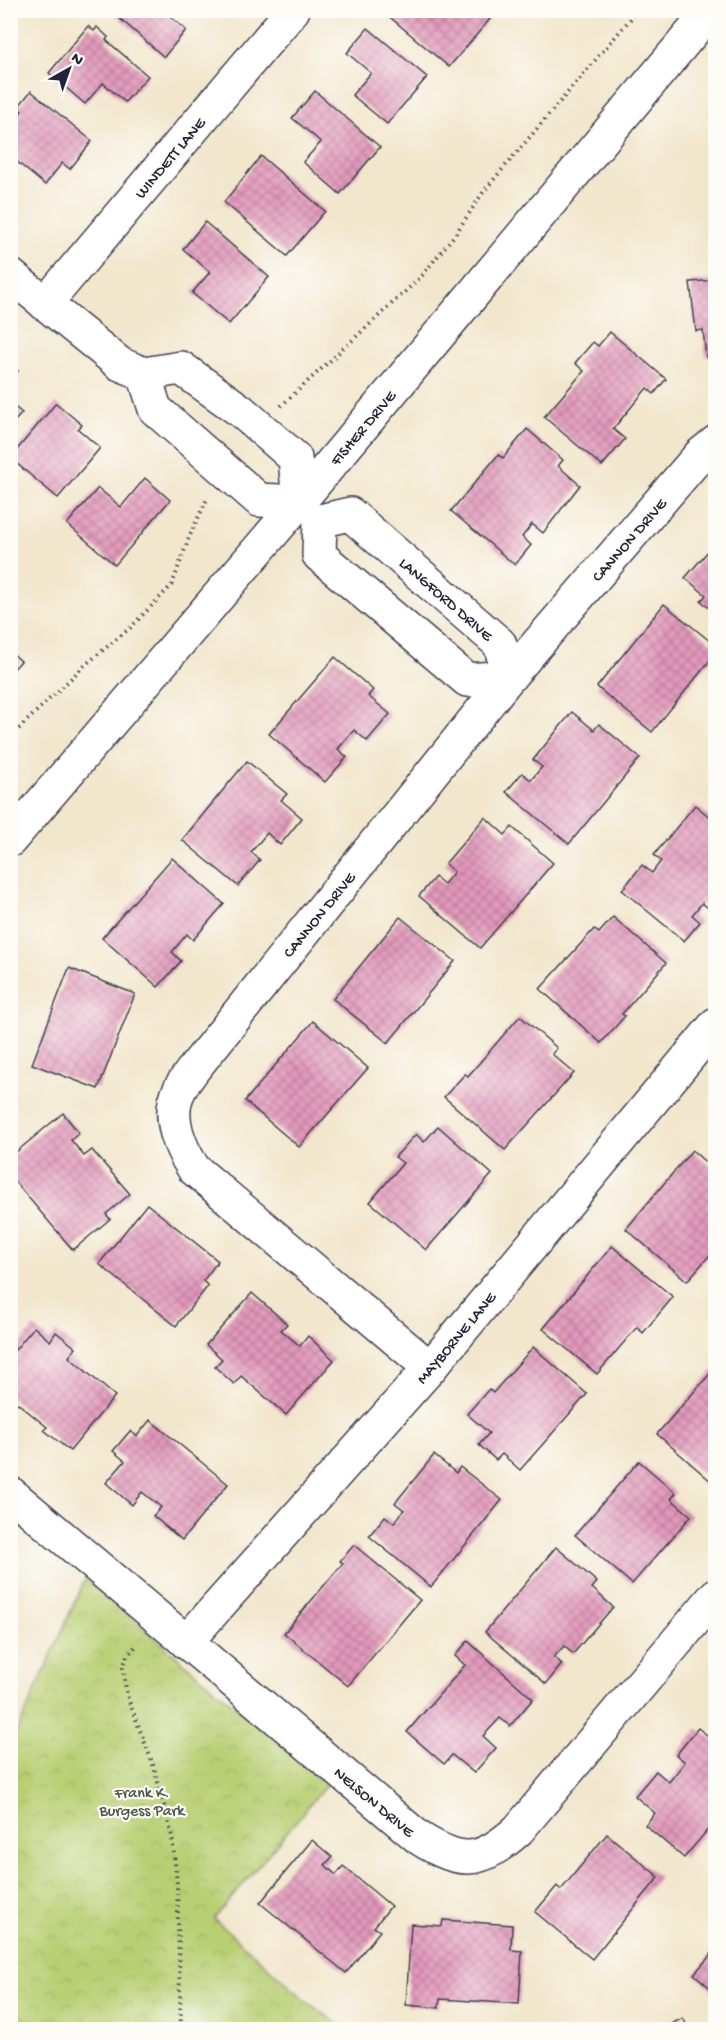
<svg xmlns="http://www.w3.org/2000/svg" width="726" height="2040" viewBox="0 0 726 2040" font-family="'Gochi Hand',sans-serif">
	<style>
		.park { fill: url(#park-crowns); stroke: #6e7857; stroke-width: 1.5 }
		.building { fill: url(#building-cross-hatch) }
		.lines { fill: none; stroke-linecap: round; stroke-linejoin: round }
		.minor-casing { stroke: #413f51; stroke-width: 36 }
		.path { stroke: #413f51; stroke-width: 4; stroke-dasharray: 1.5 4.5; stroke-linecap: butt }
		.minor { stroke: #fff; stroke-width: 33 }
		.labels { text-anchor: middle; stroke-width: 4.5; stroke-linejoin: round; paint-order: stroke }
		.street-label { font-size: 16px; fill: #22223b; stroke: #fdfcf7 }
		.park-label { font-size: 16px; fill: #4f564c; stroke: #fdfcf7 }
	</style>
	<defs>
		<pattern id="park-crowns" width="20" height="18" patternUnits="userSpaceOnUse" patternTransform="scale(1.5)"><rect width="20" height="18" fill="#b9cf73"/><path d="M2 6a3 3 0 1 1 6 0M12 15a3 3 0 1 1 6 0" fill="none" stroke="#9fb164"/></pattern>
		<pattern id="building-cross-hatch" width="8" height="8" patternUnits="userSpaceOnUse" patternTransform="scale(1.5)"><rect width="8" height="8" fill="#e399bb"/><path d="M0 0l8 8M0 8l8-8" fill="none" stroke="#b87c99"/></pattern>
	</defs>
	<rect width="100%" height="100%" fill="#fdfcf7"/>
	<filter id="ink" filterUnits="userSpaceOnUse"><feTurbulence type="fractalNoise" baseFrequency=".0167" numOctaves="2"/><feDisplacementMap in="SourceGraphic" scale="12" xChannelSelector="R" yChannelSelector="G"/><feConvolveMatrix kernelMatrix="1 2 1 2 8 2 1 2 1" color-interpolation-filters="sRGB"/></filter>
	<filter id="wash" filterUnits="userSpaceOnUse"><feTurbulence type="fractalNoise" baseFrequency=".008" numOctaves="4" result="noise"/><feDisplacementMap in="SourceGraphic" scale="24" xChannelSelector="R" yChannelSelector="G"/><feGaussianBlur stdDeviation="1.35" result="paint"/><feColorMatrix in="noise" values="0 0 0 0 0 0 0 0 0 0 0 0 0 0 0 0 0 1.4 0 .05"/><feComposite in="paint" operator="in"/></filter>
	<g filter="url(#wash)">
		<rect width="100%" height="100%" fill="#f2e6cc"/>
		<path class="park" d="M85 1579 327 1784 214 1919 310 2004 345 2029H11V1743L21 1723Z"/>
		<g id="blocks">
			<g class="building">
				<path d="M110 10H163L186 30 164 57Z"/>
				<path d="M385 10H479L490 19 449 67 384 12Z"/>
				<path d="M88 26 94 31 97 27 108 37 106 40 148 76 125 102 103 83 85 104 49 73Z"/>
				<path d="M368 28 427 77 387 124 352 95 371 73 347 53Z"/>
				<path d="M31 91 92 141 70 169 62 163 45 185 10 156V125L22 111 18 107Z"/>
				<path d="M315 91 380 147 340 194 303 162 321 142 292 118Z"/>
				<path d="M261 156 325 211 287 256 224 202Z"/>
				<path d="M205 222 269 277 229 324 192 293 210 272 183 249Z"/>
				<path d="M716 280V356L706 357 703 330 696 331 690 282Z"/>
				<path d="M610 332 666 379 654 394 647 388 613 429 625 439 602 466 544 417 584 371 575 363 593 342 598 346Z"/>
				<path d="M10 365 18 371 10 380Z"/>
				<path d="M10 403 22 413 10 426Z"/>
				<path d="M56 403 82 425 78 429 100 448 58 498 10 458Z"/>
				<path d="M527 429 563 460 558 466 580 485 543 533 532 524 522 537 531 545 515 565 451 511 498 455 503 458Z"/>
				<path d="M145 478 170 500 115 565 67 524 98 488 121 507Z"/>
				<path d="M716 542V613L701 601 706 595 685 578Z"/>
				<path d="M664 604 716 646V653L652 732 597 687Z"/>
				<path d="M10 651 21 661 10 673Z"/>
				<path d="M335 657 373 690 368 696 390 714 367 741 354 730 338 749 347 757 325 782 269 734Z"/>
				<path d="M572 712 594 730 599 724 640 758 569 844 506 792 522 773 531 780 542 767 533 760Z"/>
				<path d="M247 761 287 794 281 800 302 818 280 845 267 833 251 852 260 860 238 886 182 840Z"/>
				<path d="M695 805 716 822V906L712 911 702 903 692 915 700 922 684 941 622 890 642 865 652 873 661 861 654 855Z"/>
				<path d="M485 817 505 835 512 827 553 863 480 948 419 896 435 877 444 884 454 872 445 864Z"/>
				<path d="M172 858 224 904 193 940 187 934 172 952 181 961 158 987 102 938Z"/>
				<path d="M400 917 455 961 388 1043 333 999Z"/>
				<path d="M613 917 666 963 622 1014 625 1016 601 1043 540 989 594 929 599 933Z"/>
				<path d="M69 968 135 994 98 1089 32 1064Z"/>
				<path d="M520 1016 557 1048 552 1054 574 1073 505 1150 444 1097 465 1074 468 1076Z"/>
				<path d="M313 1021 368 1068 299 1147 245 1101Z"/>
				<path d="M63 1113 79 1133 71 1140 84 1156 92 1150 130 1194 106 1214 110 1219 73 1250 10 1176V1157Z"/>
				<path d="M438 1126 492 1174 426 1250 370 1202 403 1163 395 1157 416 1134 424 1142Z"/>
				<path d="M692 1150 713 1169 716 1166V1248L687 1281 626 1229Z"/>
				<path d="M147 1204 218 1261 203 1281 208 1286 176 1326 99 1264Z"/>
				<path d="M612 1246 673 1297 643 1333 637 1327 597 1374 543 1329Z"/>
				<path d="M252 1293 287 1324 281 1330 300 1346 308 1336 334 1360 286 1415 241 1376 234 1384 215 1367 222 1359 206 1345Z"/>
				<path d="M10 1295 17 1301 10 1308Z"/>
				<path d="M34 1327 50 1341 56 1332 76 1348 69 1357 115 1396 70 1451 44 1430 47 1427 10 1397V1356Z"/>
				<path d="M533 1347 587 1394 520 1470 502 1454 496 1460 479 1445 489 1433 467 1414 489 1389 493 1393Z"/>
				<path d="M716 1367V1480L713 1483 657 1434Z"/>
				<path d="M150 1420 228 1484 182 1540 153 1516 161 1507 142 1492 132 1505 106 1483 125 1461 113 1451 130 1431 137 1436Z"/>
				<path d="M434 1455 456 1473 460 1467 502 1500 431 1587 369 1536 385 1516 394 1523 404 1510 395 1503Z"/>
				<path d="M639 1461 676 1493 671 1499 691 1516 632 1584 575 1535Z"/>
				<path d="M354 1545 420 1600 348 1686 284 1633 343 1563 340 1561Z"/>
				<path d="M556 1547 597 1582 592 1588 613 1607 573 1654 564 1646 554 1657 562 1664 546 1684 485 1632Z"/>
				<path d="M468 1641 533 1699 510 1726 500 1718 483 1736 496 1748 474 1773 452 1755 444 1764 407 1732 465 1665 455 1656Z"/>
				<path d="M698 1728 716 1742V1820L684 1858 645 1825 655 1813 635 1796 656 1771 669 1782 685 1762 676 1755Z"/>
				<path d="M607 1834 659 1877 592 1959 535 1912 557 1886 561 1890Z"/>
				<path d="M312 1840 332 1857 325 1865 336 1875 343 1866 391 1906 374 1927 380 1931 346 1973 260 1903Z"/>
				<path d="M443 1920 512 1925 511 1950 522 1951 519 2004 440 1999 439 2008 406 2005 411 1924 442 1926Z"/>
				<path d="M716 1949V1993L694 1974Z"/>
				<path d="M683 2018 689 2030H659Z"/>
			</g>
		</g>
	</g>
	<g filter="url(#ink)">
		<use href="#blocks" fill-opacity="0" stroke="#413f51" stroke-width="1.5"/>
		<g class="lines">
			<defs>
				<g id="minor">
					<path d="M10 275 120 364 144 374"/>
					<path d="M45 304 293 10"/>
					<path d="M181 368 241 411 295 458 299 502 259 500 155 409 144 374Z"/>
					<path d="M350 514 500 644 509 677 467 680 319 555 320 521Z"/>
					<path d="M10 840 299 502 711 10"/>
					<path d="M430 1368 194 1169C180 1148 166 1116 179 1091 182 1084 188 1077 192 1071L509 677 700 455 716 442"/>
					<path d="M10 1493 419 1838C462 1865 480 1864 518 1830L716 1595"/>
					<path d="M186 1642 430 1368 716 1024"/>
				</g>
			</defs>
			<use href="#minor" class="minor-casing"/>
			<g class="path">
				<path d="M281 406 421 277 456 233 484 191 638 10"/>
				<path d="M10 737 85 665 130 628 172 585 190 535 208 497"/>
				<path d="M135 1647 127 1656 123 1668 127 1696 154 1767 172 1836 177 1884 181 2030"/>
			</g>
			<use href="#minor" class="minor"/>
		</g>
	</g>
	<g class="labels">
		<g class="street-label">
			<text transform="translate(169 157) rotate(-50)" y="6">WINDETT LANE</text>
			<text transform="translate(362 427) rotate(-50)" y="6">FISHER DRIVE</text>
			<text transform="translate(628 539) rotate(-49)" y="6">CANNON DRIVE</text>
			<text transform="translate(447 598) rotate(41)" y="6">LANGFORD DRIVE</text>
			<text transform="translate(318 914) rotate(-51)" y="6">CANNON DRIVE</text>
			<text transform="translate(455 1337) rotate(-50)" y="6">MAYBORNE LANE</text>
			<text transform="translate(375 1801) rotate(40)" y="6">NELSON DRIVE</text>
		</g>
		<g class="park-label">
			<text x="142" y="1797">Frank K.<tspan x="142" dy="18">Burgess Park</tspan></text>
		</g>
	</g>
	<rect width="726" height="2040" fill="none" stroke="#fdfcf7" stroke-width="36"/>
	<g transform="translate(69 69) rotate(40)" stroke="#fdfcf7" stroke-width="4.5" paint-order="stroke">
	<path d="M0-4.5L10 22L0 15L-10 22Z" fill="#22223b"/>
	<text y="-9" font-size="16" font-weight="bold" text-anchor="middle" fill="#22223b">N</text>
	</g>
</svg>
